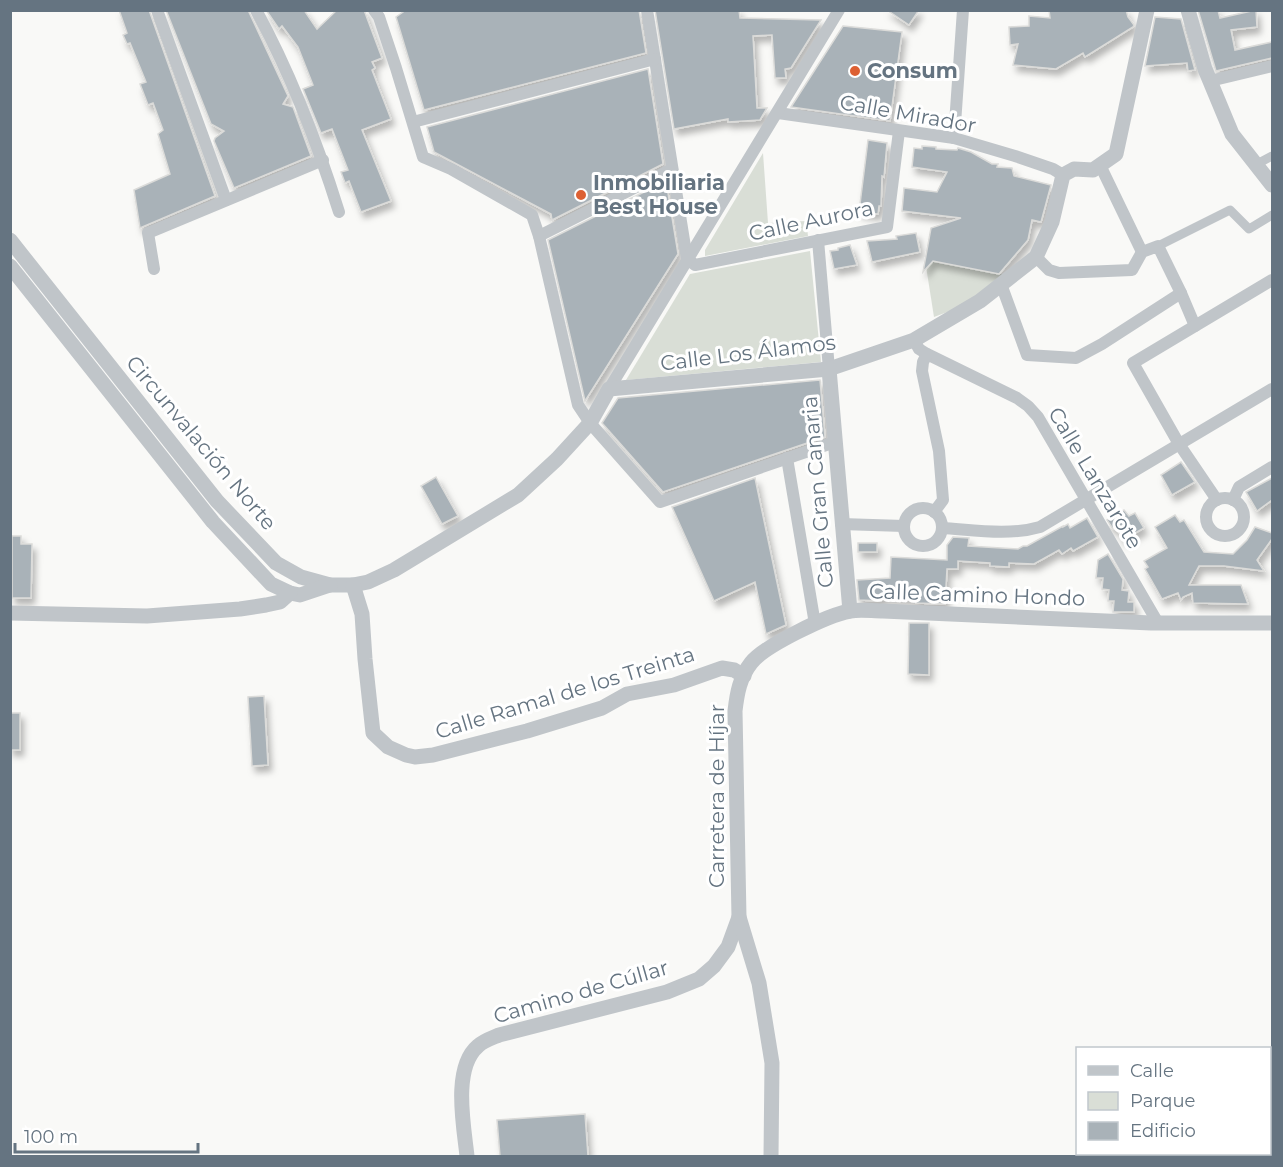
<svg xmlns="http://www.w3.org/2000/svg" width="1283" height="1167" viewBox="0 0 1283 1167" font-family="Montserrat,sans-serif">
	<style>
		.green { fill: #d9ded6 }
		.building { fill: #a9b2b8; stroke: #dbdbd9; stroke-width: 1.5; filter: url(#shadow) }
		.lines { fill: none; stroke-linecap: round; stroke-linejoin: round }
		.pedestrian { stroke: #c0c5c9; stroke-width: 9 }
		.minor { stroke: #c0c5c9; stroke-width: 12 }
		.tertiary { stroke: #c0c5c9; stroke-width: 15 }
		.poi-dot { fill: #dd6033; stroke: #fff; stroke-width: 2 }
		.labels { text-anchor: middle; stroke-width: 6; stroke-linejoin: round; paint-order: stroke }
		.poi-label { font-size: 21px; font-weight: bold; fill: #657481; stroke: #fff; text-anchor: start }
		.street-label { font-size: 21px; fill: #657481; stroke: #fff }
	</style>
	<defs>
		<filter id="shadow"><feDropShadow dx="3.5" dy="6" stdDeviation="3" flood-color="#0004"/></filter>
	</defs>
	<rect width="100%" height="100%" fill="#f9f9f7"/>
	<g class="green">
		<path d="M763 153 768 223 806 221 808 236 705 256V250Z"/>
		<path d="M810 251 821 362 626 380 690 274Z"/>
		<path d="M925 260 933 261 1006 275 958 308 934 317Z"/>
	</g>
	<g class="building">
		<path d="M119 10H149L215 196 140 228 134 190 170 174 158 134 163 130 153 103 148 105 140 84 146 82 130 43 127 44 123 35 127 33Z"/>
		<path d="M166 10H248L288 96 283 104 293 107 311 156 234 188 214 141 215 138 224 131 211 124Z"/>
		<path d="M266 10H304L317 29 337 10H364L382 58 372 62 375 68 372 70 391 119 362 130 391 201 361 212 349 181 345 183 341 172 348 170 332 129 321 133 303 89 313 85 298 47 282 26 279 29Z"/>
		<path d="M406 10H639L646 53 424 110 396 17Z"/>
		<path d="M655 10H739L740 18 821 20 791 68 785 69 786 78H775L772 35 753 36 757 108H767L760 120 728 122V119L674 129Z"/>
		<path d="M887 10H919L909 25Z"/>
		<path d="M1049 10H1126L1128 17 1134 25 1133 27 1085 57 1083 53 1056 69 1013 65 1018 44 1010 45 1009 27 1029 26V16L1050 18Z"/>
		<path d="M1198 10H1218L1220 18 1256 10 1257 27 1231 30 1235 50 1272 42V58L1216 71Z"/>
		<path d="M1155 17 1181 19 1195 70 1188 71 1187 63 1145 66Z"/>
		<path d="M843 26 902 32 890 121 791 107Z"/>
		<path d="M648 69 663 164 552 220 551 214 434 152 427 127Z"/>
		<path d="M868 140 887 143 884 177 882 176 881 206H879L878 214 859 212Z"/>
		<path d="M922 146 936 147V149L957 150 958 148 971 152 992 164H998L997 167 1012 168 1014 176 1051 185 1041 222 1032 220 1028 240 999 274 933 261 923 272 931 228 961 218 902 211 904 188 937 192 947 172 912 167 914 148 922 149Z"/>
		<path d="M666 181 678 254 585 401 548 240Z"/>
		<path d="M916 233 920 252 872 262 867 241 897 239 896 236Z"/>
		<path d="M850 245 857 265 834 269 830 251 838 250V248Z"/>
		<path d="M820 380 825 437 663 492 602 423 618 398Z"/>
		<path d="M1181 462 1195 482 1172 495 1161 475Z"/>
		<path d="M436 477 458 516 442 524 421 486Z"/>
		<path d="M755 478 786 625 766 634 755 582 714 601 672 507Z"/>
		<path d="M1272 478V500L1257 511 1246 492Z"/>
		<path d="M1124 510 1129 516 1135 513 1144 528 1123 540 1116 527 1113 529 1107 520Z"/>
		<path d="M1175 515 1180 522 1184 520 1204 552 1233 554 1247 540 1255 527 1272 533V539L1257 560 1264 571 1224 566H1199L1189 585H1241L1248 604 1193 603 1192 593 1183 597 1181 600 1178 593 1162 599 1145 569 1148 567 1144 561 1167 548 1155 527Z"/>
		<path d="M1087 518 1098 537 1073 551 1071 548 1062 554 1059 550 1034 564 1009 563V567L990 566V563L958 561V569H947L945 604 916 603V599L881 597V601L859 600 857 580 890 578 891 557 947 560V545L953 537 969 538 968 546 1018 549 1023 546H1027L1063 526V527L1068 524 1070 528Z"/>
		<path d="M12 536H21V544H32L31 598H12Z"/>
		<rect x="858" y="543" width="19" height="9"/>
		<path d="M1108 554 1123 579 1122 590 1129 591 1128 602H1134V612H1113L1114 601H1108L1109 590 1102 589 1103 578H1096L1098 560Z"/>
		<path d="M909 623H929V675L908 674Z"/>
		<path d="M264 696 268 765 252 766 248 697Z"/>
		<rect x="10" y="713" width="10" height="37"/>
		<path d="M585 1114 588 1156H500L497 1120Z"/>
	</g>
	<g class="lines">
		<g class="pedestrian">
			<path d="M1257 164 1272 156"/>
			<path d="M1158 246 1230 210 1249 229 1272 215"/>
		</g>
		<g class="minor">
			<path d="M157 10 226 200"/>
			<path d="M256 10C291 74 317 142 339 212"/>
			<path d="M374 10 379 17 396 68 423 157 451 169 532 215 539 236 578 405 590 423 660 502 835 442"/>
			<path d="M647 10 687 259 695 265 887 227 899 131"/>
			<path d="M1210 81 1272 66"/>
			<path d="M778 113 954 138 1015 156 1053 169 1063 175"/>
			<path d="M413 122 655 59"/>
			<path d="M954 138 963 10"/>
			<path d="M1100 165 1142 252"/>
			<path d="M539 236 672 169"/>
			<path d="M818 240 829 369"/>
			<path d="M154 269 148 233 323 160"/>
			<path d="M1001 284 1027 355 1076 358 1102 344 1181 293 1158 246 1142 252 1132 270 1059 273 1049 270 1036 257"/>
			<path d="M1181 293 1195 326"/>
			<path d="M914 340 919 349 927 354 1017 398 1028 406 1038 417 1158 623"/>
			<path d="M927 354 923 362 922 371 939 451 943 500 934 512"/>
			<path d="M609 389 839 10"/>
			<path d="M787 458 815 624"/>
			<circle cx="1225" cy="517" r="19"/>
			<path d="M1217 500 1179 444 1133 363 1272 280"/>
			<path d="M1233 500 1239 487 1272 467"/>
			<circle cx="923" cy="527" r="19"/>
			<path d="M841 524 904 526"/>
			<path d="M942 528C974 530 1009 536 1040 527L1272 389"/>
		</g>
		<g class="tertiary">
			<path d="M1188 10 1205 69 1232 134 1272 185"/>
			<path d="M10 240 217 501 276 563 301 577 330 585H353L368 582 394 570 518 495 557 459 590 423 609 389 829 369 914 340 980 301 1036 257 1052 222 1063 175 1074 169 1093 170 1116 154 1147 10"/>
			<path d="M10 266 213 522 271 584 290 593 300 595 330 585"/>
			<path d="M829 369 850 611"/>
			<path d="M353 585 362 614 365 659 373 733 388 747 406 755 415 757 433 755 527 731 602 708 627 694 674 685 722 668 734 670 744 676"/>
			<path d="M10 613 147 616 240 609 266 605 280 602 290 593"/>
			<path d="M467 1156C464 1127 452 1068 478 1046 483 1041 492 1038 499 1035L667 992 699 979 714 966 728 947 739 917"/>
			<path d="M771 1156 772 1063 759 983 739 917 735 711C737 693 740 677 751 663 764 646 828 615 850 611 861 609 872 611 883 611L1151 623H1272"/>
		</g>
	</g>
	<g class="poi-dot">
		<circle cx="855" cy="71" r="6"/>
		<circle cx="581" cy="195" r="6"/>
	</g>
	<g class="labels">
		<g class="poi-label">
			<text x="867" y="78">Consum</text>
			<text x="593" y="190">Inmobiliaria<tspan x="593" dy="24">Best House</tspan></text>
		</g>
		<g class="street-label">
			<text transform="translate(908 114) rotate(10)" y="7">Calle Mirador</text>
			<text transform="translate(811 221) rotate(-12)" y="7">Calle Aurora</text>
			<text transform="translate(748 353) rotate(-7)" y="7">Calle Los Álamos</text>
			<text transform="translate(201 443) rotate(50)" y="7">Circunvalación Norte</text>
			<text transform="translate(1095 478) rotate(59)" y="7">Calle Lanzarote</text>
			<text transform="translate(818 492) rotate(-95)" y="7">Calle Gran Canaria</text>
			<text transform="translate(977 595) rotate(2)" y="7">Calle Camino Hondo</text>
			<text transform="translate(565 693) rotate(-17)" y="7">Calle Ramal de los Treinta</text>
			<text transform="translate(717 796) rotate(-90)" y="7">Carretera de Híjar</text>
			<text transform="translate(581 992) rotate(-16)" y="7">Camino de Cúllar</text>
		</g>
	</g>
	<rect width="1283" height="1167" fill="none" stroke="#657481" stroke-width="24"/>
	<rect x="1076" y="1047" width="195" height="108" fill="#ffffff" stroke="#c1c7cd" stroke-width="1.5"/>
	<rect x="1088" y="1066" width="30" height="9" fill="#c0c5c9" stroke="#c1c7cd" stroke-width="1.5"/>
	<text x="1130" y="1077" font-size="18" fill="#657481">Calle</text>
	<rect x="1088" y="1092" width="30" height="18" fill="#d9ded6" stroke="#c1c7cd" stroke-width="1.5"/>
	<text x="1130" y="1107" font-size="18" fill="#657481">Parque</text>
	<rect x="1088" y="1122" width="30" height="18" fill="#a9b2b8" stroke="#c1c7cd" stroke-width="1.5"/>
	<text x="1130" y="1137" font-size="18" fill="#657481">Edificio</text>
	<path d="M15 1143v9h183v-9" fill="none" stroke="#657481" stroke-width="3"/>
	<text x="24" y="1143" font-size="18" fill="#657481" stroke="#ffffff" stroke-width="4.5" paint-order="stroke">100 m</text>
</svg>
